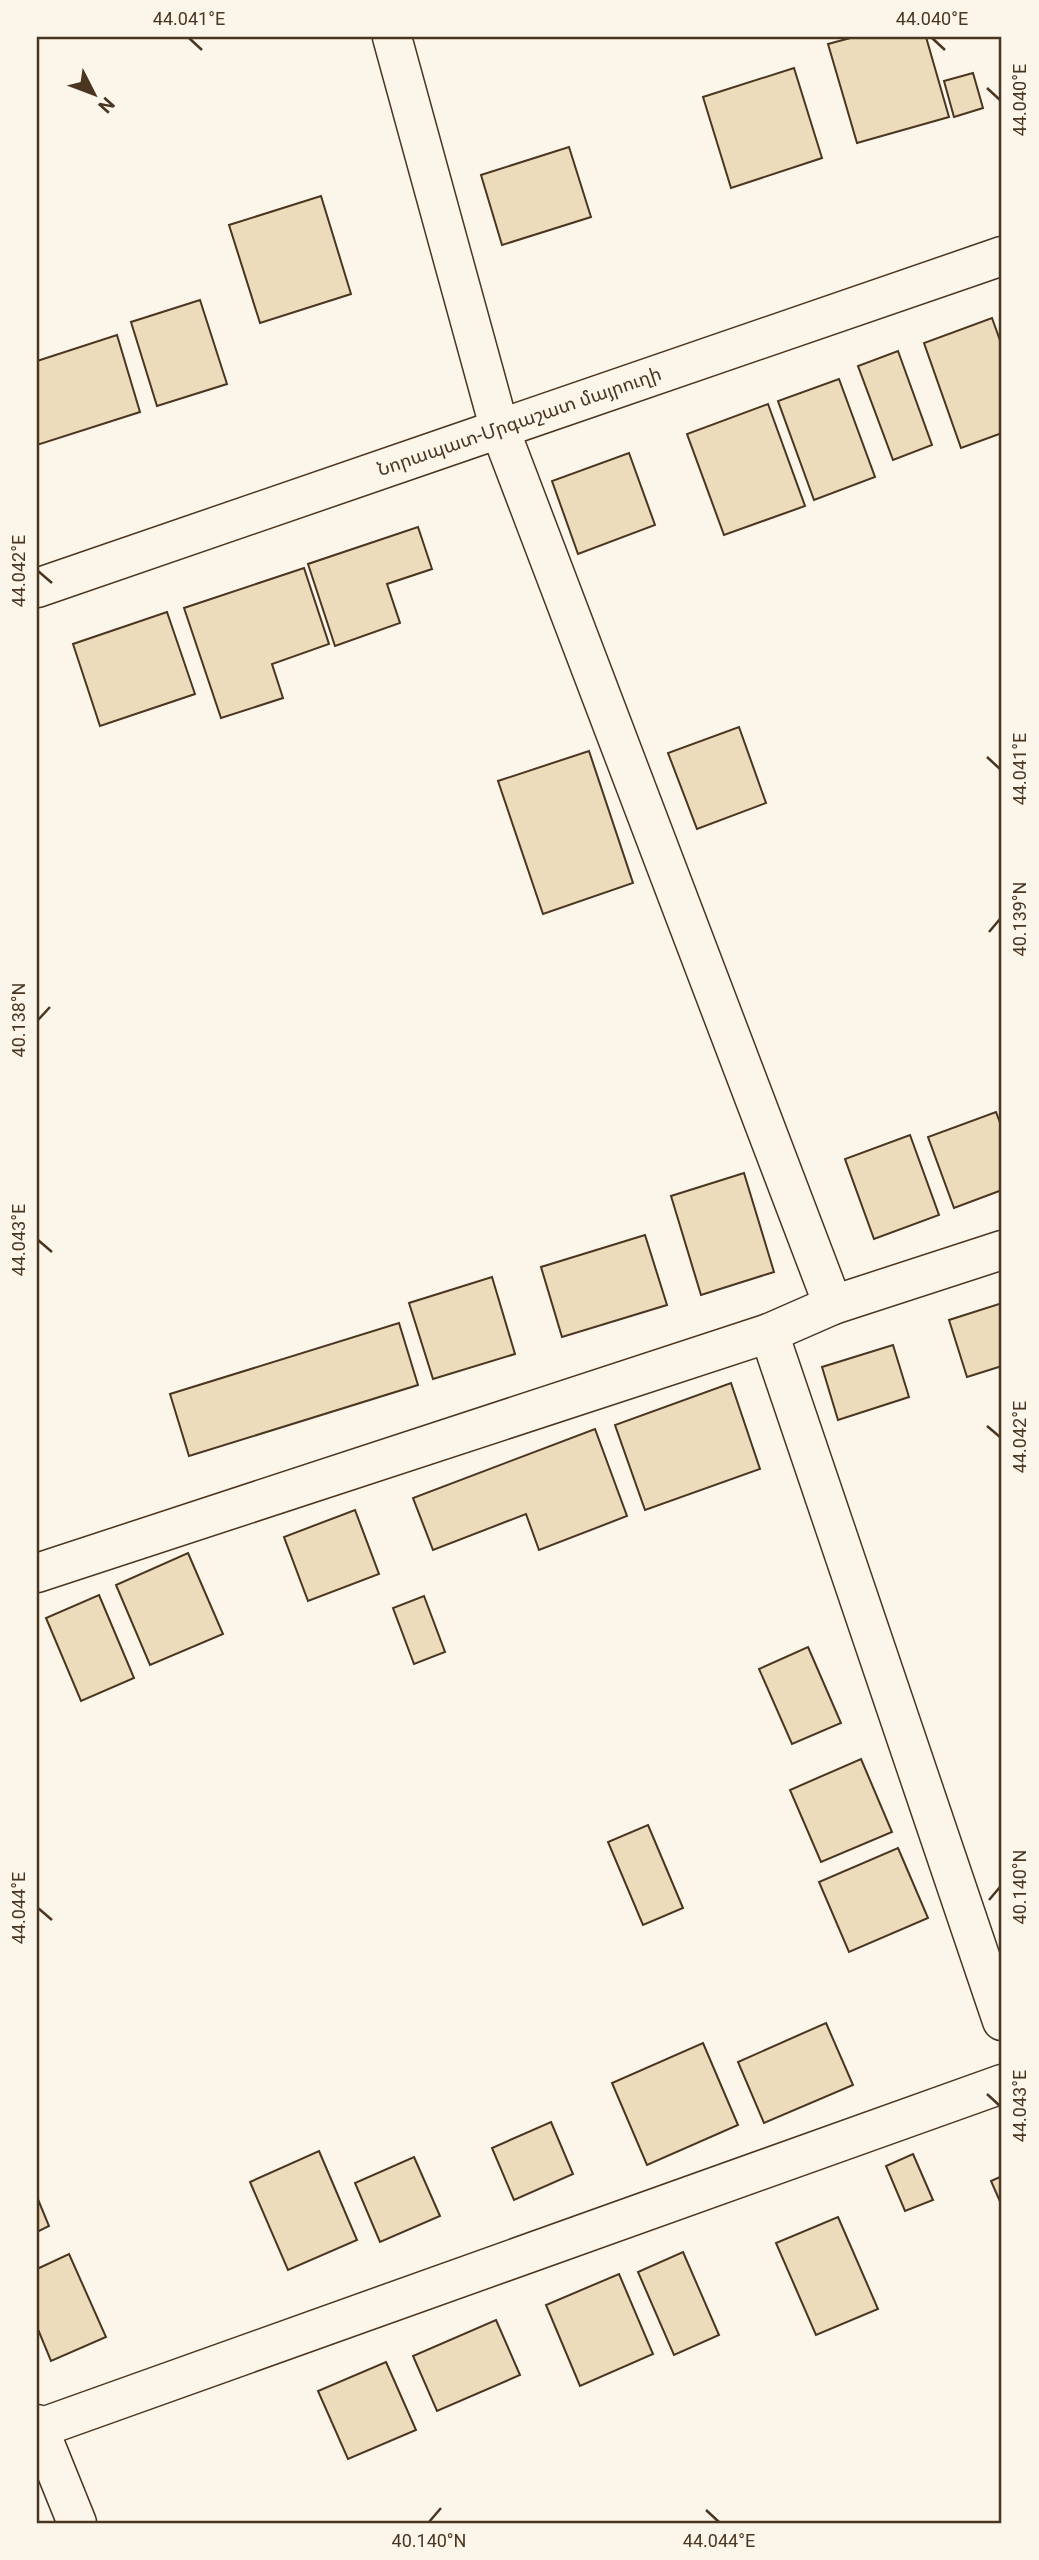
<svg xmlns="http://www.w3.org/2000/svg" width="1039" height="2560" viewBox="0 0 1039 2560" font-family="Roboto,'Noto Sans Armenian',sans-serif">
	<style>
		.building { fill: #ecdcbc; stroke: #4a3520; stroke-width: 2 }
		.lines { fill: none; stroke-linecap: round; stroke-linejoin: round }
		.minor-casing { stroke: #4a3520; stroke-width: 41 }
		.major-casing { stroke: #4a3520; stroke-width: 41 }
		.minor { stroke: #fbf6e9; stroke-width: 38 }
		.major { stroke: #fbf6e9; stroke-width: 38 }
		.ticks { fill: none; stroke: #4a3520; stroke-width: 2.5 }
		.labels { text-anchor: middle; stroke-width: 5; stroke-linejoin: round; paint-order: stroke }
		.street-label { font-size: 19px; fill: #4a3520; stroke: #fbf6e9 }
		.neatline { fill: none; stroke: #4a3520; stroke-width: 2.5 }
		.ticks-label { font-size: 18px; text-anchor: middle; fill: #4a3520 }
	</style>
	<rect width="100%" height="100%" fill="#fbf6e9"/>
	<g class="building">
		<path d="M854 37H926L949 117 857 143 828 44Z"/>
		<path d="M794 68 822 158 731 188 703 97Z"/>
		<path d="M973 73 983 108 954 117 944 81Z"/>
		<path d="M569 147 591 217 502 245 481 175Z"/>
		<path d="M321 196 351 294 260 323 229 225Z"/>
		<path d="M200 300 227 384 157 406 131 322Z"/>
		<path d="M992 318 1002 346V433L961 448 924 343Z"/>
		<path d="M117 335 140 412 37 445V361Z"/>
		<path d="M898 351 932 445 893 460 858 366Z"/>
		<path d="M839 379 875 477 814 500 778 401Z"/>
		<path d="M768 404 805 506 724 535 687 434Z"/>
		<path d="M629 453 655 525 578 554 552 481Z"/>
		<path d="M418 527 432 569 387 584 400 623 335 646 308 564Z"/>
		<path d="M304 568 329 644 272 664 283 698 221 718 184 608Z"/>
		<path d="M167 612 195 694 100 726 73 644Z"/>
		<path d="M739 727 766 803 697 829 668 753Z"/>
		<path d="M589 751 633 883 543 914 498 781Z"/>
		<path d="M996 1112 1002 1128V1190L954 1208 928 1137Z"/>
		<path d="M910 1135 939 1215 874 1239 845 1159Z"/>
		<path d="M744 1173 774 1272 701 1295 671 1196Z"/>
		<path d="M645 1235 667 1305 562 1337 541 1267Z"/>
		<path d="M492 1277 515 1354 433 1379 409 1303Z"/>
		<path d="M1002 1303V1366L967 1377 949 1320Z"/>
		<path d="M399 1323 418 1385 189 1456 170 1394Z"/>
		<path d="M893 1345 909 1397 838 1420 822 1367Z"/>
		<path d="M731 1383 760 1469 645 1510 615 1425Z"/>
		<path d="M595 1429 627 1516 539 1550 526 1514 433 1550 413 1498Z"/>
		<path d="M355 1510 379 1574 308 1601 284 1537Z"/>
		<path d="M188 1553 223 1634 150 1665 116 1585Z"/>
		<path d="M99 1595 134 1678 81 1701 46 1618Z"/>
		<path d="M424 1596 445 1652 414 1664 393 1608Z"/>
		<path d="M808 1647 841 1723 792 1744 759 1669Z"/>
		<path d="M861 1759 892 1832 821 1862 790 1790Z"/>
		<path d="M648 1825 683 1908 643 1925 608 1842Z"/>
		<path d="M898 1848 928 1918 849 1952 819 1882Z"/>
		<path d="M826 2023 853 2085 764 2123 738 2062Z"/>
		<path d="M703 2043 738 2125 647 2165 612 2083Z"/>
		<path d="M551 2122 573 2174 514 2200 492 2148Z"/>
		<path d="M319 2151 357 2240 288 2270 250 2182Z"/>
		<path d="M913 2154 933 2200 905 2211 886 2166Z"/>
		<path d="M414 2157 440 2216 380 2242 355 2183Z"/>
		<path d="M1002 2176V2206L991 2181Z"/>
		<path d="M37 2197 49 2226 37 2232Z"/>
		<path d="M838 2217 878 2309 816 2335 776 2243Z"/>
		<path d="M683 2252 719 2335 674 2355 638 2272Z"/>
		<path d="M69 2254 106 2337 51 2361 37 2327V2269Z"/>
		<path d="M619 2274 653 2354 580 2386 546 2305Z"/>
		<path d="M496 2320 520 2375 437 2411 413 2356Z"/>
		<path d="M386 2362 416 2430 348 2459 318 2391Z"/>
	</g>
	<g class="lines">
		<defs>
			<g id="minor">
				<path d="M392 37 499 427 833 1305"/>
				<path d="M769 1333 1002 2021"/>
				<path d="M37 1573 769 1333 833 1305 1002 1250"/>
				<path d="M37 2424 77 2523"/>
				<path d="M37 2429 1002 2084"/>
			</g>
			<path id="major" d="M37 588 1002 256"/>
		</defs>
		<use href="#minor" class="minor-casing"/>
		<use href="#major" class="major-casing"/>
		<use href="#minor" class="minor"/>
		<use href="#major" class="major"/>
	</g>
	<path class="ticks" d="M189 38 202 50M932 38 945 50M987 88 1000 100M38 571 52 583M987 757 1000 769M989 932 1000 919M38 1020 50 1007M38 1240 52 1252M987 1426 1000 1437M989 1900 1000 1887M38 1908 52 1920M987 2094 1000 2106M706 2510 719 2522M429 2522 441 2508"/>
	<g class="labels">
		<g class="street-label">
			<text transform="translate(519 421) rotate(-19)" y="7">Նորապատ-Մրգաշատ մայրուղի</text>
		</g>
	</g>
	<rect width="1039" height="2560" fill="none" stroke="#fbf6e9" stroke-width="77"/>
	<g transform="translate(94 94) rotate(132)" stroke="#fbf6e9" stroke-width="5" paint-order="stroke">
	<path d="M0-5L12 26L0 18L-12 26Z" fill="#4a3520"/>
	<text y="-10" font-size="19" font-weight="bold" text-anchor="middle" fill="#4a3520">N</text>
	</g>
	<rect x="38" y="38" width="962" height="2484" class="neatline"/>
	<g class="ticks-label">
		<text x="189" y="25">44.041°E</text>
		<text x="932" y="25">44.040°E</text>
		<text transform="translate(1020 100) rotate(-90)" y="6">44.040°E</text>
		<text transform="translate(19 571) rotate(-90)" y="6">44.042°E</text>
		<text transform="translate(1020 769) rotate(-90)" y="6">44.041°E</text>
		<text transform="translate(1020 919) rotate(-90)" y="6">40.139°N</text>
		<text transform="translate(19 1020) rotate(-90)" y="6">40.138°N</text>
		<text transform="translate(19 1240) rotate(-90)" y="6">44.043°E</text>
		<text transform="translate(1020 1437) rotate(-90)" y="6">44.042°E</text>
		<text transform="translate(1020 1887) rotate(-90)" y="6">40.140°N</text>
		<text transform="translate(19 1908) rotate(-90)" y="6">44.044°E</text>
		<text transform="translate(1020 2106) rotate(-90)" y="6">44.043°E</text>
		<text x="429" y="2547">40.140°N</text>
		<text x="719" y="2547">44.044°E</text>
	</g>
</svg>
